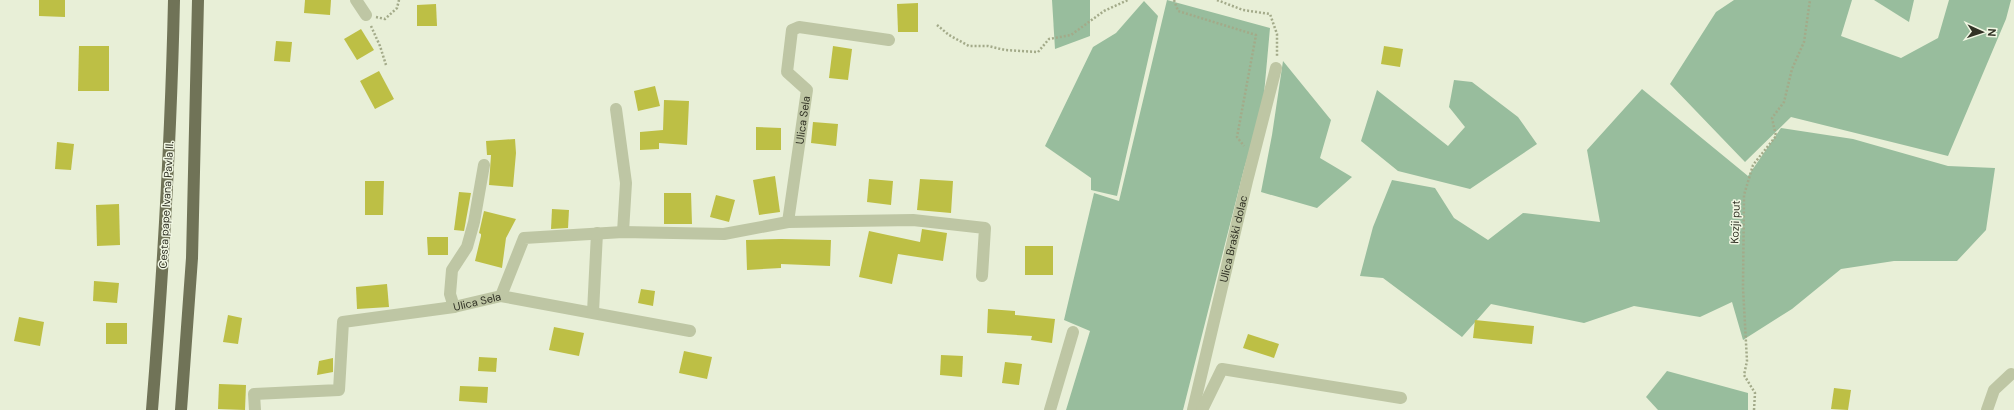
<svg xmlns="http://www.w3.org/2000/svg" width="2014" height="410" viewBox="0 0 2014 410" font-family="'DM Sans',sans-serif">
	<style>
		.green { fill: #98bd9d }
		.building { fill: #bdbf45 }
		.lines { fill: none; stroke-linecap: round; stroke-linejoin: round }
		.path { stroke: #a3aa89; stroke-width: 2.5; stroke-dasharray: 2 2; stroke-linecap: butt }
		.minor { stroke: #bec6a4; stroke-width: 12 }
		.major { stroke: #707357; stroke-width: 12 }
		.labels { text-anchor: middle; stroke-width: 3; stroke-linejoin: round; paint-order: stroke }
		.street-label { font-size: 11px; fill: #313225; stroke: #f1f7e3 }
	</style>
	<rect width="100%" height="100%" fill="#e8efd7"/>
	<g class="green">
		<path d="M1052 0H1090V36L1055 49Z"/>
		<path d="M1167 0 1270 28 1263 105 1244 169 1183 410H1066L1090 331 1064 320 1094 193 1119 201Z"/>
		<path d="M1734 0H1852L1841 36 1901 58 1938 38 1949 0H2011L2006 19 1948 156 1791 117 1745 162 1670 84 1716 12Z"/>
		<path d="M1874 0H1914L1909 22Z"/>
		<path d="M1144 1 1158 16 1117 196 1091 190V178L1045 146 1093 47 1116 33Z"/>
		<path d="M1283 61 1331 120 1320 158 1352 177 1317 208 1261 192 1272 135Z"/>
		<path d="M1454 80 1472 82 1518 117 1537 144 1470 189 1398 171 1361 141 1377 90 1448 146 1465 127 1449 107Z"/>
		<path d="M1642 89 1748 176 1781 128 1853 139 1948 166 1995 168 1986 230 1957 261H1894L1841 269 1792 309 1743 340 1732 302 1700 317 1634 306 1584 323 1491 304 1462 337 1383 278 1360 276 1373 227 1392 180 1435 188 1454 218 1488 240 1523 213 1600 222 1587 150Z"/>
		<path d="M1667 371 1748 393V410H1658L1646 397Z"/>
	</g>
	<g class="building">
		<path d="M39 0H65V17L39 16Z"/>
		<path d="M305 0H331L330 15 304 13Z"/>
		<path d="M918 3V32H898L897 4Z"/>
		<path d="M436 4 437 26H417V5Z"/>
		<path d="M361 29 374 50 357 60 344 39Z"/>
		<path d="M276 41 292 42 290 62 274 61Z"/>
		<path d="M79 46H109V91H78Z"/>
		<path d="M833 46 852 49 848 80 829 78Z"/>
		<path d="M1384 46 1403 49 1400 67 1381 64Z"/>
		<path d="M379 71 394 99 375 109 360 81Z"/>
		<path d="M655 86 660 106 638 111 634 91Z"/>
		<path d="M664 100 689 101 687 145 659 143V149L640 150V132L663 130Z"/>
		<path d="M813 122 838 124 836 146 811 143Z"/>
		<path d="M756 127 781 128V150H756Z"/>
		<path d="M515 139 516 153 513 187 489 185 491 155H487L486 141Z"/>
		<path d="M57 142 74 144 71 170 55 169Z"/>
		<path d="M775 176 780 212 759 215 753 180Z"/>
		<path d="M869 179 893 181 891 205 867 202Z"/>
		<path d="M920 179 953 181 951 213 917 210Z"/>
		<path d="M365 181H384L383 215H365Z"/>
		<path d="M459 192 471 193 464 231 454 230Z"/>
		<path d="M664 193H691L692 224H664Z"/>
		<path d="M716 195 735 200 729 222 710 217Z"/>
		<path d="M119 204 120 245 97 246 96 205Z"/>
		<path d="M552 209 569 210 568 228 551 229Z"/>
		<path d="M484 211 516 219 506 238 502 268 475 261 481 236V234L479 233Z"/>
		<path d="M922 229 947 233 943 261 898 254 892 284 859 277 869 231 920 242Z"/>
		<path d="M427 237H448V255H428Z"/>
		<path d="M781 239 831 240 830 266 781 264V268L747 270 746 240Z"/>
		<rect x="1025" y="246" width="28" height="29"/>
		<path d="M94 281 119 283 117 303 93 301Z"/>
		<path d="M387 284 389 307 357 309 356 287Z"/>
		<path d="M641 289 655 291 653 306 638 303Z"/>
		<path d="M988 309 1015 311V315L1055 319 1052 343 1031 340 1032 336 987 333Z"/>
		<path d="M228 315 242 318 238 344 223 342Z"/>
		<path d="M19 317 44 322 40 346 14 341Z"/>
		<path d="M1475 320 1534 326 1532 344 1473 338Z"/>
		<rect x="106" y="323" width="21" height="21"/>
		<path d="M554 327 584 333 579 356 549 350Z"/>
		<path d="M1248 334 1279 344 1274 358 1243 348Z"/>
		<path d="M684 351 712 357 707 379 679 373Z"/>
		<path d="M941 355 963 356 962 377 940 375Z"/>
		<path d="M479 357 497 358 496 372 478 371Z"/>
		<path d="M333 358V372L317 375 319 361Z"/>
		<path d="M1005 362 1022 364 1019 385 1002 383Z"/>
		<path d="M219 384 246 385 245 410 218 409Z"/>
		<path d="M460 386 488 387 487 403 459 401Z"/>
		<path d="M1834 388 1851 390 1848 410 1831 409Z"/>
	</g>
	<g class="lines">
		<g class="path">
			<path d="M1174 0 1178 11 1256 35 1237 137 1244 146"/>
			<path d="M1217 0 1243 10 1270 14 1277 34V56"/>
			<path d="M376 17 385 19 397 8 399 0"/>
			<path d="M937 25 949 35 969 46H988L1005 50 1038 52 1049 39 1071 35 1104 11 1128 0"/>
			<path d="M371 26 380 46 386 65"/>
			<path d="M1754 410 1755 393 1744 375 1747 361 1743 288 1744 195 1753 165 1776 136 1772 118 1784 102 1792 69 1804 42 1810 0"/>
		</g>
		<g class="minor">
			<path d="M356 0 366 15"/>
			<path d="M616 109 626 183 623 232"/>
			<path id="s1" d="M788 222 807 90 787 72 792 30 799 27 889 40"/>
			<path d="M501 296 690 331"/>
			<path d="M454 307 450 294 452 270 467 247 474 222 484 165"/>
			<path d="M593 312 597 233"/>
			<path id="s2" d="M255 410 254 394 339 390 343 322 454 307 501 296 524 238 623 232 724 234 788 222 913 220 985 228 982 276"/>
			<path d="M1050 410 1073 332"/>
			<path id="s3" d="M1193 410 1247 181 1276 68"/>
			<path d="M1202 410 1222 369 1401 398"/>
			<path d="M1987 410 1994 390 2011 374"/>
		</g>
		<g class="major">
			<path d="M152 410C163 273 171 137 174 0"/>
			<path d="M181 410 192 258 198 0"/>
		</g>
	</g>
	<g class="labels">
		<g class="street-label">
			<text dy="4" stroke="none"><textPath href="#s1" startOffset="103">Ulica Sela</textPath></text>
			<text transform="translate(166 205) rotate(-87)" y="4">Cesta pape Ivana Pavla II.</text>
			<text transform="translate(1735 222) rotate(-88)" y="4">Kozji put</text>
			<text dy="4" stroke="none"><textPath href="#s3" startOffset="176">Ulica Braški dolac</textPath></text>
			<text dy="4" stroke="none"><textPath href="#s2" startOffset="305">Ulica Sela</textPath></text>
		</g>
	</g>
	<g transform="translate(1982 32) rotate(93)" stroke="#f1f7e3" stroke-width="3" paint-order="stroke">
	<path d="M0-3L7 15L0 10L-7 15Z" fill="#313225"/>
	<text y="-6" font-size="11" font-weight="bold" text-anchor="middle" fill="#313225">N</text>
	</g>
</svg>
